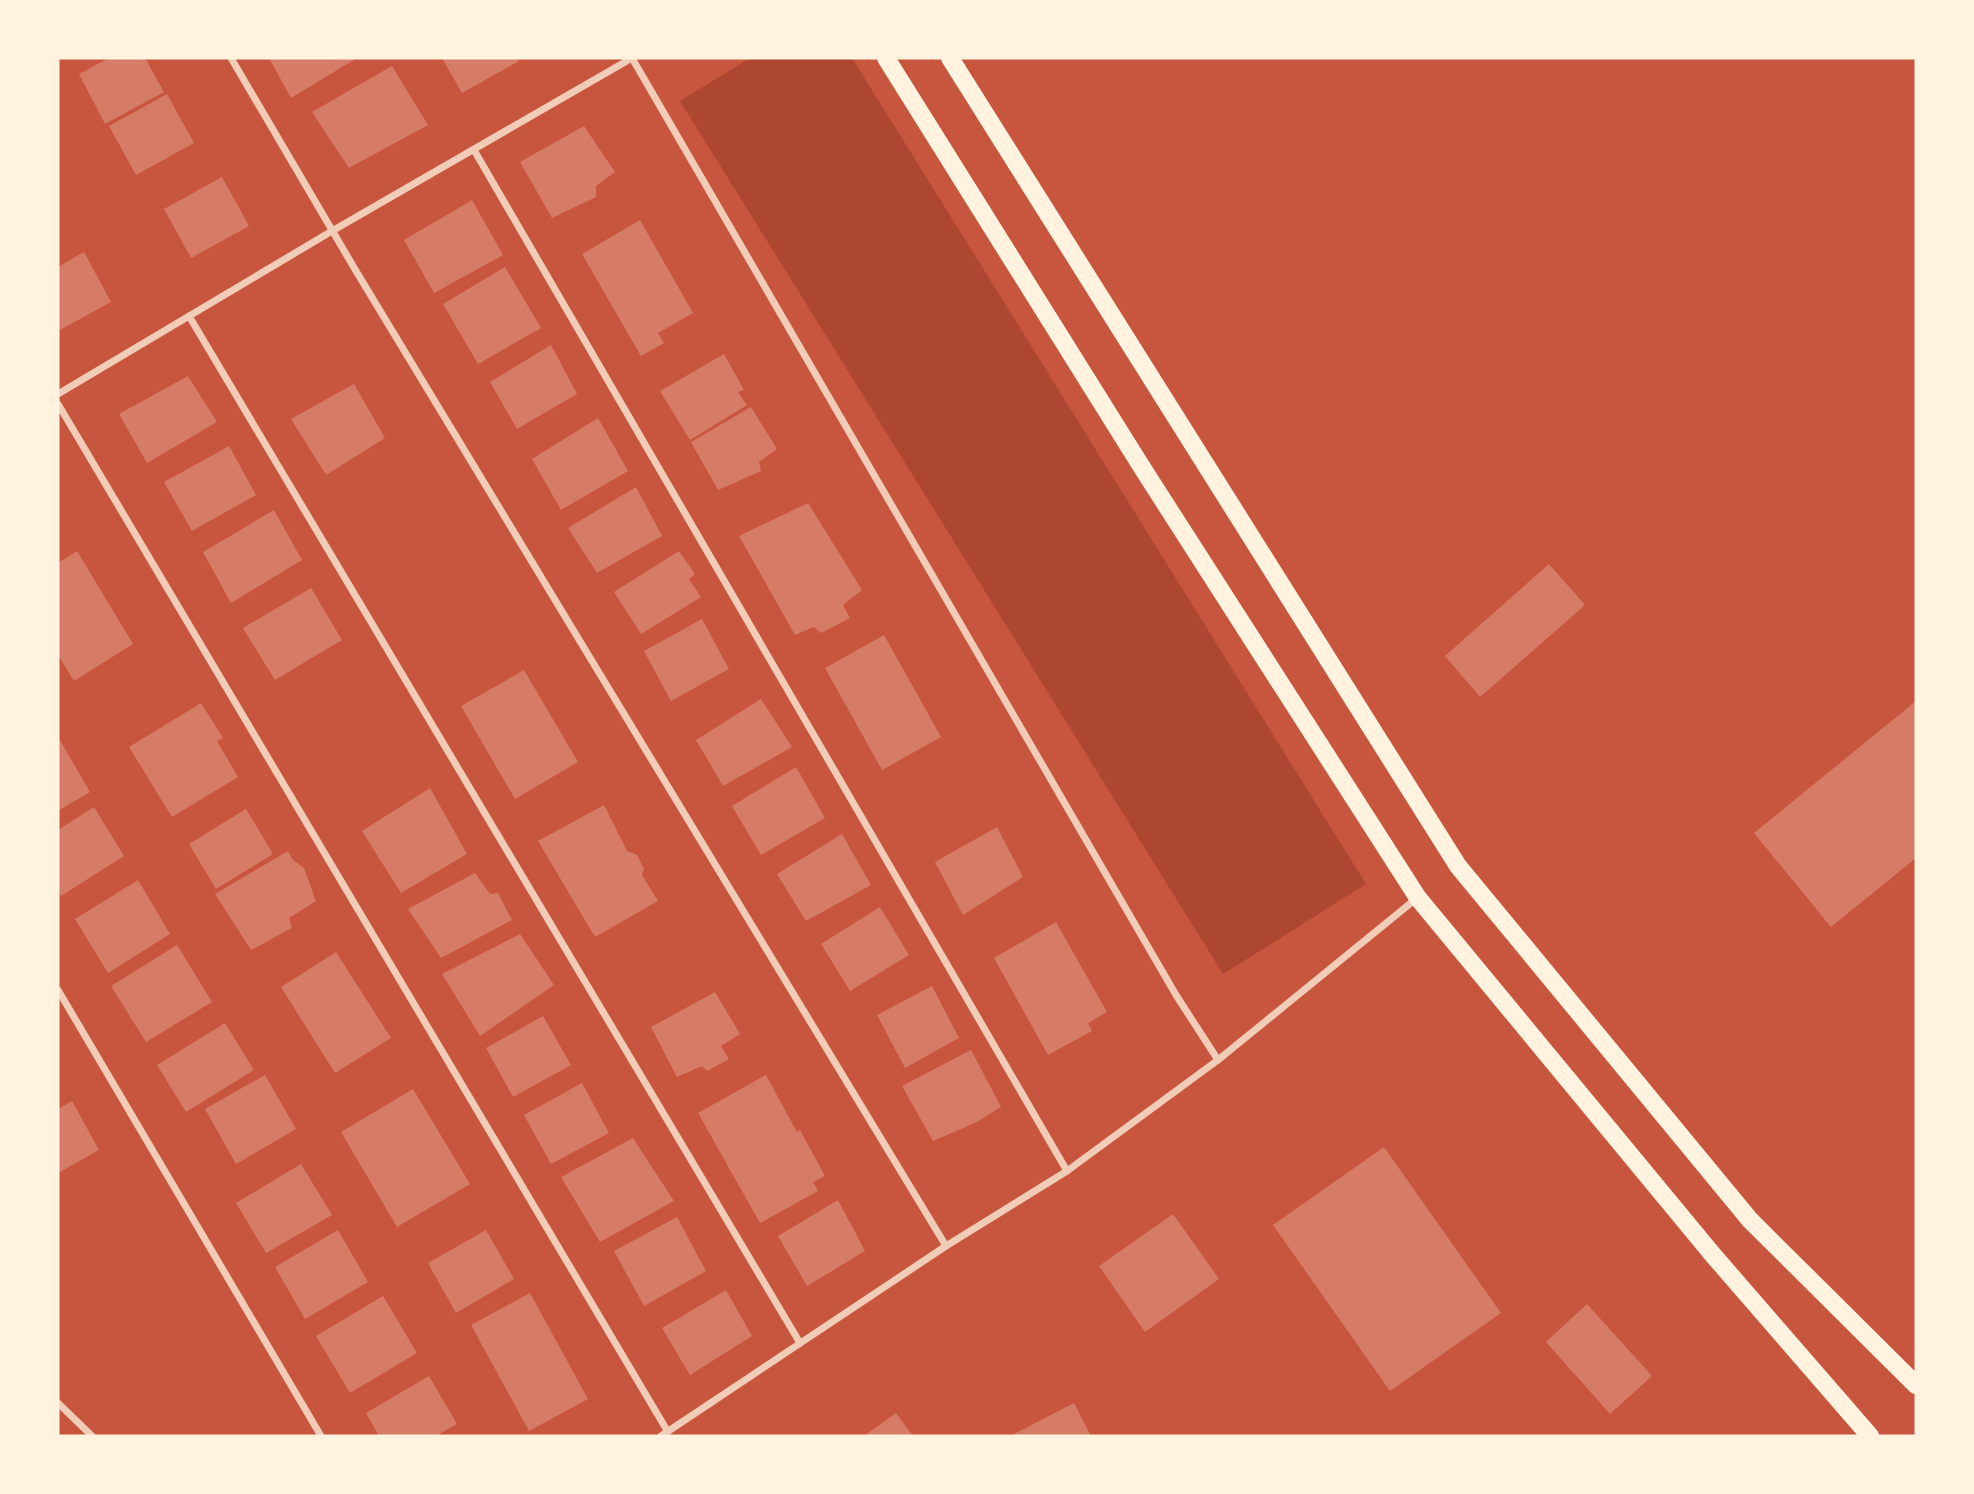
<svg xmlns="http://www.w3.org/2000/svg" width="1974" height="1494" viewBox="0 0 1974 1494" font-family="Lora,serif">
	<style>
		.green { fill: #ae4732 }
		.building { fill: #d67c66 }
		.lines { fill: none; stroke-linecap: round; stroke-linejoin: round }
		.minor { stroke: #f1ccb7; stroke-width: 7 }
		.primary { stroke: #fff3e0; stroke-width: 18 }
	</style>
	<rect width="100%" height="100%" fill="#c8553d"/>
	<path class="green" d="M750 58H852L1366 884 1223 974 680 101Z"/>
	<g class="building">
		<path d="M109 58H145L164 92 105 124 79 74Z"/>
		<path d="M269 58H357L291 98Z"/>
		<path d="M442 58H517L519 61 462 93Z"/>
		<path d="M392 66 428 125 349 168 312 112Z"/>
		<path d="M167 94 194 143 136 175 109 126Z"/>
		<path d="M584 126 615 172 596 186V197L552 218 520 162Z"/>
		<path d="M222 177 249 226 191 258 164 209Z"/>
		<path d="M472 200 503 255 434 293 404 240Z"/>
		<path d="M640 220 693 313 658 333 664 343 641 356 582 254Z"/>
		<path d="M84 252 111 302 58 331V267Z"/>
		<path d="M505 267 541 328 478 364 443 304Z"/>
		<path d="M551 345 577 394 517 429 490 382Z"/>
		<path d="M724 354 744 390 738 392 747 405 690 440 660 391Z"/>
		<path d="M188 376 217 422 147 463 119 414Z"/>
		<path d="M354 384 385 438 326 475 291 419Z"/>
		<path d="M751 407 777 449 759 462 761 471 718 490 691 442Z"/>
		<path d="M598 418 628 471 561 510 532 459Z"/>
		<path d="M229 446 256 495 192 531 164 482Z"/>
		<path d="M636 487 662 536 597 573 568 528Z"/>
		<path d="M808 503 862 590 843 605 850 618 821 633 814 627 795 635 739 536Z"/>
		<path d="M274 510 302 560 231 603 203 552Z"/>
		<path d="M77 551 133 644 74 681 58 655V563Z"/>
		<path d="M679 551 695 574 689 579 701 597 641 634 614 592Z"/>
		<path d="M1549 564 1585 605 1480 697 1445 656Z"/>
		<path d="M311 588 342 640 275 680 243 628Z"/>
		<path d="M702 619 729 669 671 701 644 651Z"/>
		<path d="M884 635 941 737 882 770 825 668Z"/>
		<path d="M524 670 578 762 515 799 461 706Z"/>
		<path d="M761 699 792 747 723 786 696 740Z"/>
		<path d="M1916 701V858L1831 927 1754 833Z"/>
		<path d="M201 703 223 738 217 741 238 777 172 817 129 747Z"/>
		<path d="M58 737 90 792 58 811Z"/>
		<path d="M796 767 825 818 761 855 732 806Z"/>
		<path d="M430 788 467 854 401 893 362 831Z"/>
		<path d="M604 805 627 851 637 855 644 869 642 875 658 901 595 937 538 841Z"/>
		<path d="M94 807 124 856 61 896 58 891V830Z"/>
		<path d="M246 809 273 854 216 889 189 844Z"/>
		<path d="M997 827 1023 877 963 915 935 862Z"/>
		<path d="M842 834 871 885 806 921 777 874Z"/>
		<path d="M288 851 292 859 304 868 316 901 289 918 292 928 251 950 215 894Z"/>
		<path d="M475 873 490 894 498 893 512 920 441 958 408 909Z"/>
		<path d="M138 880 170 934 108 973 75 919Z"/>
		<path d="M880 907 909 955 850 991 821 944Z"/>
		<path d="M1056 922 1107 1012 1088 1023 1092 1031 1048 1055 994 958Z"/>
		<path d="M520 934 554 985 480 1036 442 974Z"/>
		<path d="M177 945 212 1002 146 1042 111 986Z"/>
		<path d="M336 952 391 1038 335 1073 281 987Z"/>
		<path d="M932 986 959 1038 905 1068 877 1015Z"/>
		<path d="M715 992 740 1034 721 1046 729 1059 707 1071 702 1066 677 1077 651 1027Z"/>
		<path d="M543 1016 571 1065 513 1097 486 1048Z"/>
		<path d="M225 1023 254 1070 186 1112 157 1065Z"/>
		<path d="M971 1050 1001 1107 977 1122 933 1141 902 1086Z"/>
		<path d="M265 1075 296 1129 236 1164 205 1109Z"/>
		<path d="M766 1075 797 1132 800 1130 825 1176 813 1182 818 1191 760 1223 698 1113Z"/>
		<path d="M582 1083 609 1133 551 1164 524 1115Z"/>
		<path d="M413 1089 470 1184 397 1227 341 1132Z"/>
		<path d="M72 1101 99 1150 58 1173V1109Z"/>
		<path d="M633 1138 674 1201 600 1242 561 1177Z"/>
		<path d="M1384 1147 1501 1313 1390 1391 1273 1225Z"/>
		<path d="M301 1164 332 1215 266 1253 236 1203Z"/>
		<path d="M838 1200 865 1251 807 1286 778 1236Z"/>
		<path d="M1173 1214 1219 1279 1145 1332 1099 1266Z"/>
		<path d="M677 1217 706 1271 644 1306 614 1251Z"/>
		<path d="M338 1230 368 1282 305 1319 275 1267Z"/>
		<path d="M486 1230 514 1279 456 1313 428 1263Z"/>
		<path d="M726 1290 752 1336 690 1375 662 1328Z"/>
		<path d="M530 1293 588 1399 529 1431 471 1325Z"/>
		<path d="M383 1296 417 1353 350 1393 316 1336Z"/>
		<path d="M1587 1304 1652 1376 1610 1414 1546 1342Z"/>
		<path d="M429 1376 457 1424 436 1436H379L366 1413Z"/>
		<path d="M1074 1403 1091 1436H1010Z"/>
		<path d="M896 1413 913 1436H864Z"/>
	</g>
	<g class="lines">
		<g class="minor">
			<path d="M231 58 356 271 946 1246"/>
			<path d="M632 58 1176 995 1218 1060"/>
			<path d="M474 150 1067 1171"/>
			<path d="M189 316 800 1343"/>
			<path d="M58 394 332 231 632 58"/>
			<path d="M58 404 668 1432"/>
			<path d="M58 990 321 1436"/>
			<path d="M58 1403 92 1436"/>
			<path d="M661 1436 946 1246 1067 1171 1218 1060 1417 898"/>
		</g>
		<g class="primary">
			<path d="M886 58 1143 469 1418 898 1713 1255 1870 1436"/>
			<path d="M950 58 1458 866 1750 1220 1916 1385"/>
		</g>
	</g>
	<rect width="1974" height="1494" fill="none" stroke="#fff3e0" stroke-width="119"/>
</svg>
